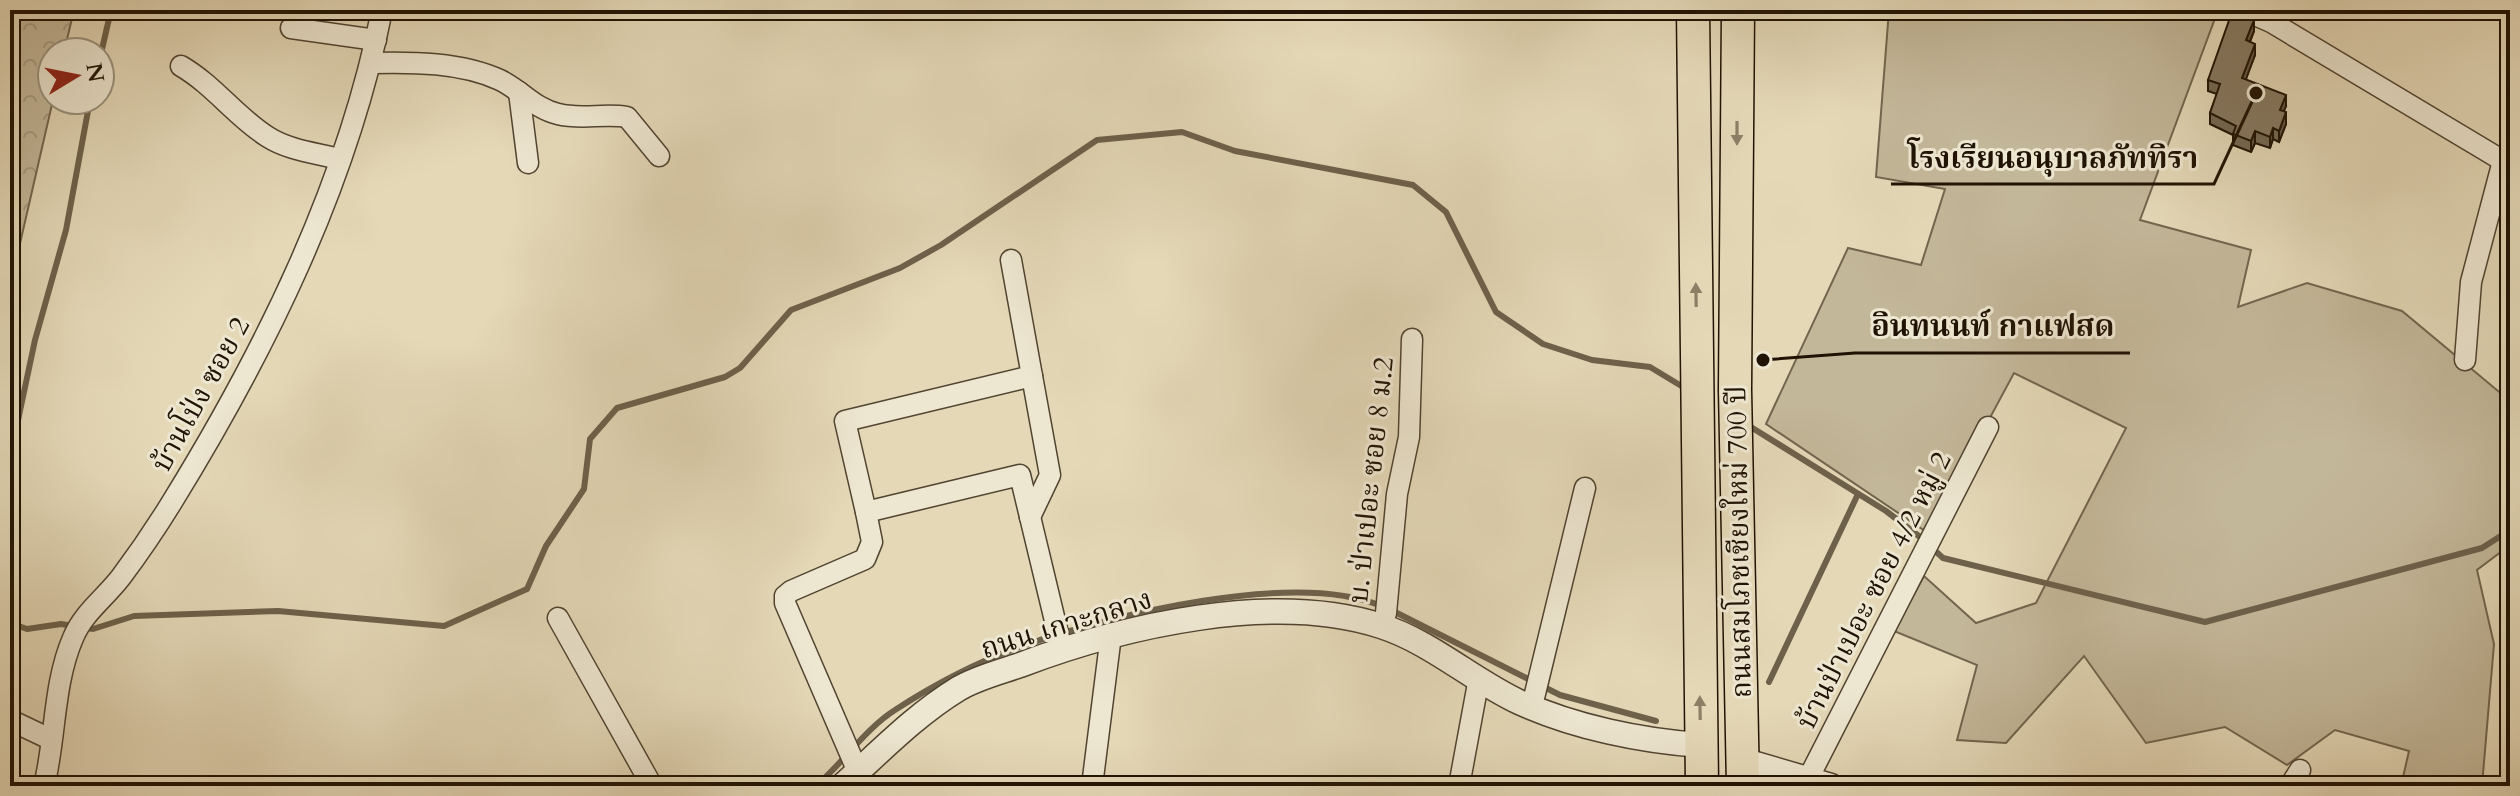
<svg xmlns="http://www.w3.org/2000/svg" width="2520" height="796" viewBox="0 0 2520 796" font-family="Cardo,'Noto Serif Thai',serif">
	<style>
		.grass { fill: #c3b799; stroke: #72654e; stroke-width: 2 }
		.forest { fill: url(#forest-crowns); stroke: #72654e; stroke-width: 2 }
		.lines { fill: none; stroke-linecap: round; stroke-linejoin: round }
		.stream { stroke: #6d614b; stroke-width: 6 }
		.minor-casing { stroke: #514431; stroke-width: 23 }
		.tertiary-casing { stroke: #514431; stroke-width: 27 }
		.primary-casing { stroke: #201304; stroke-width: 35 }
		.minor { stroke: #ede6d0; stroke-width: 20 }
		.tertiary { stroke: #ede6d0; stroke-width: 24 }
		.primary { stroke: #e4d8b7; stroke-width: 32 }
		.wall { fill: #736853; stroke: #201304; stroke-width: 2 }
		.shaded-wall { fill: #5e5544; stroke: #201304; stroke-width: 2 }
		.building { fill: #867961; stroke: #201304; stroke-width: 2 }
		.oneway { fill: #8c7f66 }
		.labels { text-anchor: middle; stroke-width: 6; stroke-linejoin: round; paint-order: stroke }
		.street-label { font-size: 28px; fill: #201304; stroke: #ede6d0 }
		.leader { fill: none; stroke: #201304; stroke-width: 3 }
		.callout-dot { fill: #201304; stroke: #ede6d0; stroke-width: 3 }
		.callout-label { font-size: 30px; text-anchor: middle; font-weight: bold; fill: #201304; stroke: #ede6d0; stroke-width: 6; stroke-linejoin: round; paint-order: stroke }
	</style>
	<defs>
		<pattern id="forest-crowns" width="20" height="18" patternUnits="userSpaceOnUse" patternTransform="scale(2)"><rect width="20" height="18" fill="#c3b799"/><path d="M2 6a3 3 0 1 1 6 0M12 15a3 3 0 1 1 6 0" fill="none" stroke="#a79c82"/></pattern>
	</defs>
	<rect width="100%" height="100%" fill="#e4d8b7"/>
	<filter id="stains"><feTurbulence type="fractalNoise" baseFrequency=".0025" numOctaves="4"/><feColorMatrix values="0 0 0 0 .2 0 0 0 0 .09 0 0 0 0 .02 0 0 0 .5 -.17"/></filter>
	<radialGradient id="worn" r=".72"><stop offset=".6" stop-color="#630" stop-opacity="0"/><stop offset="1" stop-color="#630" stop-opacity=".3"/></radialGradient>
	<path class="grass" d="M1889 10 2217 13 2140 220 2251 250 2238 307 2307 283 2402 311 2504 396 2510 395V545L2477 570 2494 644 2482 786H2401L2409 751 2335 730 2287 765 2225 727 2146 743 2084 656 2006 743 1957 740 1977 665 1894 631 1924 576 1976 623 2036 603 2126 428 2014 373 1928 533 1766 424 1848 248 1921 265 1945 189 1876 177Z"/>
	<path class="forest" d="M10 10H74L64 52H52L53 100 10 287Z"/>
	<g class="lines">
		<g class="stream">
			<path d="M100 58 111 10"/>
			<path d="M1746 424 1886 511 1924 540"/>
			<path d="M10 458 35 340 66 230 90 100"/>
			<path d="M1932 548 1943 558 2205 622 2482 548 2510 530"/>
			<path d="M1391 610 1560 695 1656 721"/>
			<path d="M10 623 27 629 61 624 93 629 134 616 278 611 444 626 527 589 546 546 584 489 590 439 617 408 725 377 740 368 791 310 900 268 941 245 1097 140 1182 132 1235 151 1413 185 1446 212 1496 312 1543 344 1592 360 1650 367 1688 390"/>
			<path d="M1769 682 1858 494"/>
			<path d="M816 786C843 763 865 729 895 710 935 684 979 661 1025 645 1113 615 1294 570 1381 606"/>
		</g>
		<defs>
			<g id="minor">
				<path d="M2244 10 2271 22 2510 165"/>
				<path d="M291 28 376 40"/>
				<path d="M371 63C412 62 461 62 500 80 521 90 535 109 558 114 581 120 604 113 627 117L659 156"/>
				<path d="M181 66C215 86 236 117 268 137 288 150 316 153 339 159"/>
				<path d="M519 92 528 163"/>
				<path d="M1011 260 1032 376 845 421 866 512 1020 475 1062 650"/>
				<path d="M2465 360 2471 282 2503 161"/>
				<path d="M1030 517 1050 475 1032 376"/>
				<path d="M558 618 652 786"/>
				<path d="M1382 626 1386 613 1397 494 1409 437 1412 339"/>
				<path d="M1532 706 1585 488"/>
				<path d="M10 720 50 739"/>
				<path d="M858 772 785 603V596L791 591 865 559 872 542 866 512"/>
				<path d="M1808 779 1988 427"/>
				<path d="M44 786C56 738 53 684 73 638 83 613 105 598 121 577 139 553 156 528 172 502 265 351 347 186 382 10"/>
				<path d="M1092 786 1111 635"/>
				<path d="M1459 786 1479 678"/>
				<path d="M2290 786 2300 770"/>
			</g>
			<g id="tertiary">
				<path d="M1742 760 1831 786"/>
				<path d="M842 786C880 752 914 716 958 689 976 678 1000 672 1020 665 1123 626 1273 591 1381 626 1431 642 1472 680 1519 702 1574 727 1641 741 1701 745"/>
			</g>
			<g id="primary">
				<path d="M1693 10 1702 786"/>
				<path d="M1738 10 1735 390 1743 786"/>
			</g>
		</defs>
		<use href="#minor" class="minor-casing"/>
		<use href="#tertiary" class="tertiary-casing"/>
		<use href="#primary" class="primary-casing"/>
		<use href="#minor" class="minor"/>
		<use href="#tertiary" class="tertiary"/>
		<use href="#primary" class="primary"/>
	</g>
	<path class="wall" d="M2254 31 2250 42 2255 55 2245 80 2286 106 2283 112 2286 124 2279 142 2273 139 2270 148 2255 143 2251 152 2233 145V135L2210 124V113L2217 94 2208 91V80Z"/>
	<g class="shaded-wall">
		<path d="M2254 20V31L2246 51V40Z"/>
		<path d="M2255 44V55L2242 90V78Z"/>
		<path d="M2286 95V106L2280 121V110Z"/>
		<path d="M2286 112V124L2279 142V131Z"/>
		<path d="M2273 128V139L2270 148V137Z"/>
		<path d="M2255 131V143L2251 152V141Z"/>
	</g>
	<path class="building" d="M2232 12 2254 20 2246 40 2255 44 2242 78 2286 95 2280 110 2286 112 2279 131 2273 128 2270 137 2255 131 2251 141 2233 134 2236 126 2210 113 2220 84 2208 80Z"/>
	<defs><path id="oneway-solid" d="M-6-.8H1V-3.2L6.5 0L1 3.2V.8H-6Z" transform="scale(2)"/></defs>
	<g class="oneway">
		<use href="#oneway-solid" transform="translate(1737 133) rotate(90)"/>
		<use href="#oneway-solid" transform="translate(1696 295) rotate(-91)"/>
		<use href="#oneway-solid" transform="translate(1700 708) rotate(-91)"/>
	</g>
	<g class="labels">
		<g class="street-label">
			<text transform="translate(200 394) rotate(-61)" y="10">บ้านโป่ง ซอย 2</text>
			<text transform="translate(1370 480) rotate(-84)" y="10">บ. ป่าเปอะ ซอย 8 ม.2</text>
			<text transform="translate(1738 542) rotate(-91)" y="10">ถนนสมโภชเชียงใหม่ 700 ปี</text>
			<text transform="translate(1873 590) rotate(-63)" y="10">บ้านป่าเปอะ ซอย 4/2 หมู่ 2</text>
			<text transform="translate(1066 623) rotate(-17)" y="10">ถนน เกาะกลาง</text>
		</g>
	</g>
	<path class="leader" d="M2256 93L2214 184H1891M1763 360L1855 353H2130"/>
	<g class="callout-dot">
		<circle cx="2256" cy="93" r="8"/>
		<circle cx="1763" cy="360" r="8"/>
	</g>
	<g class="callout-label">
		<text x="2053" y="168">โรงเรียนอนุบาลภัททิรา</text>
		<text x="1993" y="336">อินทนนท์ กาแฟสด</text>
	</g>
	<rect width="2520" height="796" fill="none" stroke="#e4d8b7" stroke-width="40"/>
	<rect x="12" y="12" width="2496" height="772" fill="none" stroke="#201304" stroke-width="4"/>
	<rect x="20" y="20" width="2480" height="756" fill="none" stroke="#201304" stroke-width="2"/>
	<g transform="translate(76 76) rotate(80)"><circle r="38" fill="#ede6d0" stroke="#9b927e" stroke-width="2"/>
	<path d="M0-6L14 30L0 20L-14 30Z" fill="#8f2418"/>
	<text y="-12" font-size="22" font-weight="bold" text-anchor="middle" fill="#201304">N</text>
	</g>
	<rect width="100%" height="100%" filter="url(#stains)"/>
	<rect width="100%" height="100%" fill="url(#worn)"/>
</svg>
